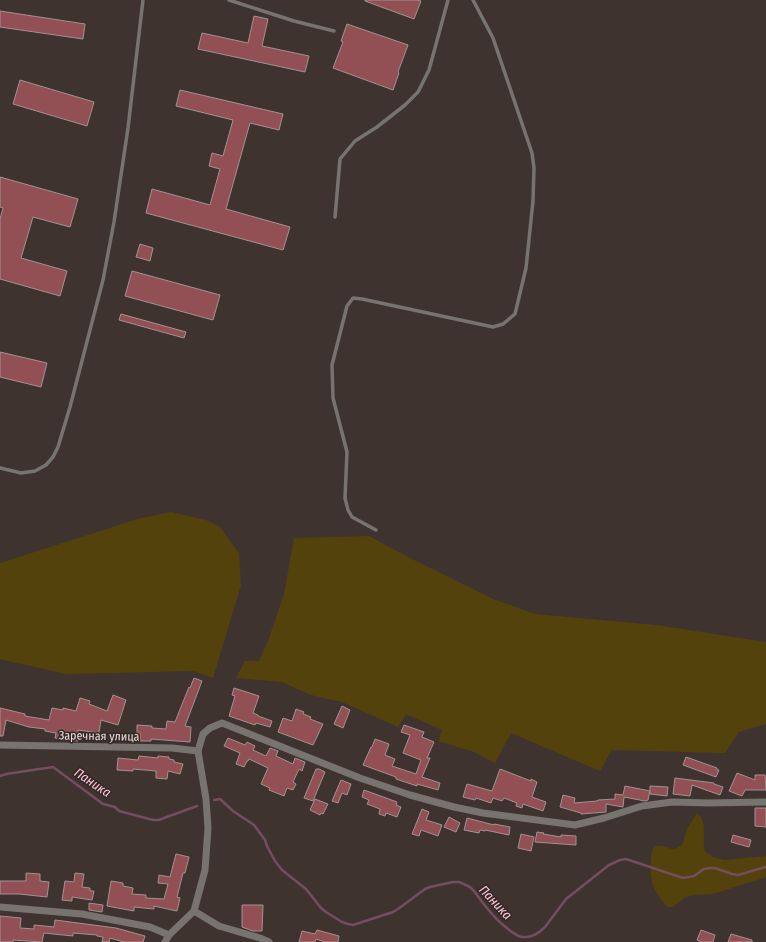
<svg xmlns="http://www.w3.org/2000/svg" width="766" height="942" viewBox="0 0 766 942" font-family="'Fira Sans Condensed',sans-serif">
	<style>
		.green { fill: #54420d }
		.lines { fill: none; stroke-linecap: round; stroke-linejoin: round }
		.stream { stroke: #744d60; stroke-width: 2.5 }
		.building { fill: #925055; stroke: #a29293 }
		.lane { stroke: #77736f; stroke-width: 3.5 }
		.street { stroke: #77736f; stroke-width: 7 }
		.labels { text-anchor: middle; stroke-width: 3; stroke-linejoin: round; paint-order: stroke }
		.street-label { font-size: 12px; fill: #e7dfdc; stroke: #352926 }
		.water-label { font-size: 13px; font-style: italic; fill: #fec6de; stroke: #352926 }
	</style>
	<rect width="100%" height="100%" fill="#3f332f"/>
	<g class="green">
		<path d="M171 512 206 520 220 527 239 553 241 585 213 678 193 671 66 674 0 659V563L141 518Z"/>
		<path d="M369 536 408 557 493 599 535 614 656 625 766 642V724L739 732 725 753 612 750 600 771 511 733 495 763 474 752 438 741 442 730 406 714 398 727 342 702 311 695 282 682 236 678 245 661H259L268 641 284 594 294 538Z"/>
		<path d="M697 813C709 821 701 841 705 852L713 857 724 860 766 856V877L713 894 696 895 685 897 673 907H667C662 900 656 893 653 885 650 878 650 859 652 850L656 846H662L672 849 677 848 682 845 688 827Z"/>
	</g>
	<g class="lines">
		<g class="stream">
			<path d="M0 776 6 774 53 767 103 804 115 807 119 811 153 820H159L164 818 197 806"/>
			<path d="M214 800 220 799 233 811 254 825 265 840 267 846 275 861 282 870 306 889 321 908 326 912 342 922 348 924 353 925 393 912 398 909 425 889 430 887 453 882H459L470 887 474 891C485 906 496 921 512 932 515 934 519 937 523 937 532 938 539 933 545 927L566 899 609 865 620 860 626 859 683 878 694 876 704 869 710 868H715L732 874 738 875 766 867"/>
		</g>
	</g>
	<g class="building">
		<path d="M365 0H417L421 1 414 19 365 1Z"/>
		<path d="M0 11 85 24 83 39 0 27Z"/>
		<path d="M254 16 268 19 262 46 309 56 305 72 198 49 202 33 248 43Z"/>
		<path d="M347 24 408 45 398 72 399 73 393 90 333 68 343 42 341 41Z"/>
		<path d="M20 80 94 102 87 126 13 104Z"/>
		<path d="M180 90 283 114 279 130 250 123 226 209 290 227 283 250 146 213 152 189 210 205 220 169 209 166 212 153 223 156 233 120 176 106Z"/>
		<path d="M0 177 78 199 70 227 33 217 21 258 67 271 60 296 0 279V219L3 208 0 207Z"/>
		<path d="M140 244 153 248 150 261 136 257Z"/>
		<path d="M132 271 220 295 213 320 125 296Z"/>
		<path d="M121 314 186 332 184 338 119 320Z"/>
		<path d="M0 352 47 363 41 387 0 377Z"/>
		<path d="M194 678 202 681 185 726 191 727 190 742 151 739V741H140V733H137V725L152 726V728L166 729 167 721 175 722 189 687 190 688Z"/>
		<path d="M234 688 259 696 253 713 258 715V716L272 721 270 727 256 723 255 725 229 716 235 696 232 695Z"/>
		<path d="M113 695 126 700 118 725 101 720 99 733 78 730V741L65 740 55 738 56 733 45 731V729L29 727 6 720 3 736H0V708L25 714V716L49 720 52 708 63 710V708L76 711 80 698 90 701 89 704 107 711Z"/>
		<path d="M342 706 350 710 343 728 334 724Z"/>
		<path d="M296 709 304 712 303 714 311 717 310 719 323 724 313 745 278 732 283 718 292 721Z"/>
		<path d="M404 725 424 732 422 737 434 742 427 758H430L422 777 440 783 438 790 417 784V786L396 779V777L363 765 371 747H372L375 739 389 744 385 755 395 759 392 766 416 774 421 760 403 753 410 735 401 732Z"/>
		<path d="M228 738 245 745 247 742 255 746 253 750 266 756 270 748 278 751 276 756 293 764 295 758 305 762 302 771 299 769 293 782 296 784 293 790 287 788 284 796 269 790 270 788 261 784 268 768 249 759 248 761H247L244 767 236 764 240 753 224 746Z"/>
		<path d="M139 756 158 758V756L169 757V759L174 760V762L183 764 180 774 168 771 167 779 156 778V771L133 769V771L117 770 118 758 138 760Z"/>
		<path d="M686 757 717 768V770H719L716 777 683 765Z"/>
		<path d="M316 769H319L325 772 313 801 304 798Z"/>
		<path d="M500 769 531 781V779L537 782 532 797 546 802 543 811 523 804 522 808 516 806 517 803 504 798 502 801 493 798 491 803 476 798 475 800 463 797 467 784 492 791Z"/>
		<path d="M737 773 755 780V775H765L766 790H745L742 796 729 791Z"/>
		<path d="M675 778 714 783V784L723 787 720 795 692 785 690 796 673 794Z"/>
		<path d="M341 780 351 784 347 795 342 793 338 803 332 801Z"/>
		<path d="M625 786 650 791 648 800 645 801 624 797 623 807 606 804V812L581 814V813L560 807 563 795 575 798 574 803 597 801 598 800 615 799V794L623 795Z"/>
		<path d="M650 786 668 787 667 796 650 794Z"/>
		<path d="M364 790 397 802 396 805 401 807 397 817 386 813 385 816 379 814 380 809 367 804 369 800 362 797Z"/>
		<path d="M315 799 328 804 323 814 321 813 320 815 310 810Z"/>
		<path d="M755 808H766V827L755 826Z"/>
		<path d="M422 809 429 812 426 820 442 825 438 836 421 830 419 836 412 834Z"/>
		<path d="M449 817 460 823 456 832 444 827Z"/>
		<path d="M467 818 494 825V824L510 827 509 835 485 830V831L480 830 479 833 464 830Z"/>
		<path d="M537 832 544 833 543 834 561 837V835L576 836V845L535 842Z"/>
		<path d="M521 834 534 837 531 851 518 848Z"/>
		<path d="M733 835 751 840 749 847 731 842Z"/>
		<path d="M176 854 189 857 185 873H183L177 897 180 898 177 911 154 906V909L134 907V911L107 906 111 881 123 883V886L133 888 132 894 146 895V898L164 899 168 884 158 883 159 875 170 877Z"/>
		<path d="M26 873 40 874V881L49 882 47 897 19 894H0V881H26Z"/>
		<path d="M75 873 84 874 82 887 90 888V891H94L92 900 72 897V901L62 900 65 881 74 882Z"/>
		<path d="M89 903 103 905 102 912 89 910Z"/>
		<path d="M242 905H263L262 931H253L242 927Z"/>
		<path d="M0 916 21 918 20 928 34 929V925L54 927 55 920 116 928 145 936 143 942H124L110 938 109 942H102L103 937 97 936V935L73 933V936L44 933 42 942 13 940V942H0Z"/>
		<path d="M317 930 339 936 338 942H325L316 939 315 942H299L302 931 315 934Z"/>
		<path d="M701 930 715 935 713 942H702L697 940Z"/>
		<path d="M731 934 752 940V942H728Z"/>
	</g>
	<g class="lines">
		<g class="lane">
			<path d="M229 0 294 21 334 31"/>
			<path d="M335 217 340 159 355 141 377 127 405 105 418 92 429 70 448 0"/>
			<path d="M0 468 21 473 35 471 46 465 53 457 58 447 70 407 103 280 114 222 128 128 143 0"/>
			<path d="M376 530 352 517 348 510 345 498 347 452 333 398 332 365 347 306 353 298 362 299 493 327 503 324 515 314 526 268 533 201 534 168 532 153 493 38 473 0"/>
		</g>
		<g class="street">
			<path d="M0 745 172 748 198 751"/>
			<path d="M0 907 82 914 150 927 169 935"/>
			<path d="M194 911 219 926 260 938 269 942"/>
			<path d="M165 942 169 935 194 911 205 870 208 828 206 799 198 751 203 734 210 728 222 723 360 778 410 795 454 807 483 813 575 825 604 818 642 806 672 802 709 803 766 802"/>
		</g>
	</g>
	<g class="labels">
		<g class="street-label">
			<text transform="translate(99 736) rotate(1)" y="4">Заречная улица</text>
		</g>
		<g class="water-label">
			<text transform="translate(93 782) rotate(34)" y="5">Паника</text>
			<text transform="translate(496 902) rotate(47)" y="5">Паника</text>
		</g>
	</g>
</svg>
